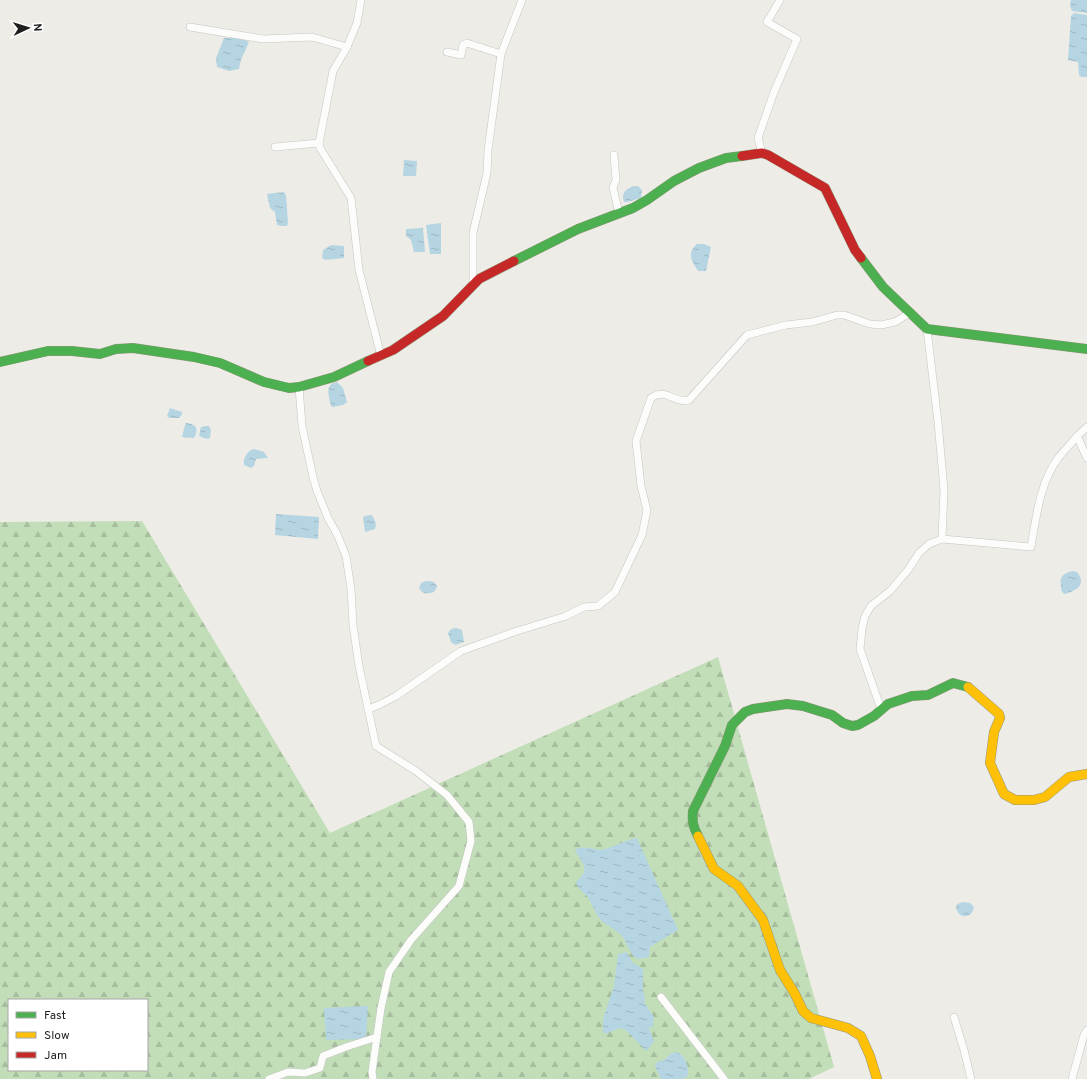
<svg xmlns="http://www.w3.org/2000/svg" width="1087" height="1079" viewBox="0 0 1087 1079" font-family="Overpass,sans-serif">
	<style>
		.forest { fill: url(#forest-firs); fill-rule: evenodd }
		.water { fill: url(#water-ripples) }
		.lines { fill: none; stroke-linecap: round; stroke-linejoin: round }
		.street-casing { stroke: #c5c5c2; stroke-width: 8 }
		.fast-casing { stroke: #92977d; stroke-width: 10 }
		.slow-casing { stroke: #92977d; stroke-width: 10 }
		.jam-casing { stroke: #92977d; stroke-width: 10 }
		.street { stroke: #fcfcfb; stroke-width: 7 }
		.fast { stroke: #4caf50; stroke-width: 9 }
		.slow { stroke: #ffc107; stroke-width: 9 }
		.jam { stroke: #c62828; stroke-width: 9 }
	</style>
	<defs>
		<pattern id="forest-firs" width="22" height="20" patternUnits="userSpaceOnUse"><rect width="22" height="20" fill="#c2deb8"/><path d="M5 1l3.5 6h-7zM16 11l3.5 6h-7z" fill="#a6be9e"/></pattern>
		<pattern id="water-ripples" width="26" height="14" patternUnits="userSpaceOnUse"><rect width="26" height="14" fill="#b6d5e3"/><path d="M2 4q2-2 4 0t4 0M15 11q2-2 4 0t4 0" fill="none" stroke="#9cb6c2"/></pattern>
	</defs>
	<rect width="100%" height="100%" fill="#edece6"/>
	<path class="forest" d="M142 521 330 833 718 657 834 1067 809 1079H0V522ZM9 1000H147V1070H9Z"/>
	<g class="water">
		<path d="M1071 0H1087V13L1072 11 1070 6Z"/>
		<path d="M1074 13 1087 15V77H1081L1079 75 1078 62 1068 60 1071 16Z"/>
		<path d="M224 38H241L249 42C245 53 241 56 239 69L229 71 217 67 216 58Z"/>
		<path d="M404 160 417 161 416 176H403Z"/>
		<path d="M638 186 642 190 641 198 627 202H624C620 192 629 186 638 186Z"/>
		<path d="M284 192 286 195 288 223 287 226H282L277 225 275 212 270 208 267 194Z"/>
		<path d="M441 223V254H430L426 225Z"/>
		<path d="M423 228 425 252H414L411 240 406 236V229Z"/>
		<path d="M697 244H704L711 247 706 271H698C692 261 686 253 697 244Z"/>
		<path d="M331 245 344 246V258L325 260 322 258 323 250Z"/>
		<path d="M337 382 343 388 347 402 343 405 333 407 331 406C329 396 324 384 337 382Z"/>
		<path d="M170 408 182 412V414L179 418H169L167 416Z"/>
		<path d="M186 423C197 424 199 429 194 438L182 437 185 425Z"/>
		<path d="M206 426H209L211 430 210 438 207 439 199 436 201 427Z"/>
		<path d="M254 449 264 452 268 458 256 459 254 466 251 468 244 465C243 458 247 451 254 449Z"/>
		<path d="M276 514 319 517 318 539 275 535Z"/>
		<path d="M364 516 371 515C375 518 377 525 375 529L365 532 363 518Z"/>
		<path d="M1073 571 1077 572C1087 584 1077 591 1064 594 1061 591 1061 589 1061 585 1059 576 1064 573 1073 571Z"/>
		<path d="M426 581C432 581 435 581 437 587L434 592C428 594 423 595 419 588L421 583Z"/>
		<path d="M454 628H457L462 630 464 642 455 645 451 642 448 633 450 630Z"/>
		<path d="M637 838 678 930 650 947 649 957 638 959C631 958 627 941 621 935 616 929 609 927 603 922 595 915 593 905 587 896 583 892 577 888 576 882 591 868 583 865 575 850 581 845 592 849 600 850 607 850 627 839 637 838Z"/>
		<path d="M962 902 970 903 974 907C972 920 956 919 956 905Z"/>
		<path d="M627 952 632 962 643 969V990L645 998 644 1002 654 1017 653 1026 649 1028 654 1041 647 1051 644 1049 626 1030 620 1028 605 1034 603 1032V1019L614 986 618 954Z"/>
		<path d="M368 1006 366 1039 326 1040 324 1008Z"/>
		<path d="M677 1052C686 1055 689 1068 688 1076L683 1079H661L655 1066C658 1059 661 1062 666 1059L670 1054Z"/>
	</g>
	<g class="lines">
		<defs>
			<g id="street">
				<path d="M361 0 357 23 347 47 333 71 319 143 320 148 351 198 359 270 381 356"/>
				<path d="M190 27 263 39 312 37 347 47"/>
				<path d="M447 52 461 55 463 45 467 43 501 54"/>
				<path d="M275 147 319 143"/>
				<path d="M762 153 758 138 774 92 797 39 767 22 780 0"/>
				<path d="M614 155 616 180 613 188 619 213"/>
				<path d="M473 285V233L487 173 488 150 501 54 522 0"/>
				<path d="M299 387 302 426 313 477 317 491 328 518 337 534 346 556 351 589 353 625 359 666 376 746 416 771 447 795 469 822 471 841 459 886 411 940 389 972 381 1008 372 1072 373 1079"/>
				<path d="M1087 427 1077 436 1087 458"/>
				<path d="M942 539 1031 547C1036 518 1040 481 1059 457 1065 449 1072 443 1077 436"/>
				<path d="M368 709 379 705 396 696 461 651 514 632 566 616 584 607 598 606 615 592 642 535 647 510 641 486 636 441 651 398C666 387 674 404 689 400L747 335 786 325 812 322 837 315H844L870 324 881 325 895 322 910 313"/>
				<path d="M881 709 860 649 862 629 865 616 871 606 890 591 908 570 919 553 929 544 942 539 944 490 938 422 927 329"/>
				<path d="M661 997 724 1079"/>
				<path d="M954 1017 964 1050 971 1079"/>
				<path d="M269 1079 288 1072 305 1073 320 1068 323 1056 346 1047 377 1037"/>
				<path d="M1072 1079 1084 1035 1087 1030"/>
			</g>
			<g id="fast">
				<path d="M861 258 883 287 927 329 1087 349"/>
				<path d="M514 261 578 229 633 208 647 200 674 181 699 168 726 158 742 156"/>
				<path d="M0 362 48 351H72L100 354 116 349 133 348 194 357 220 363 264 382 289 388 299 387 334 377 368 361"/>
				<path d="M698 836C693 827 692 821 693 811L725 746 732 725 745 712 753 709 787 704 803 706 832 715 843 723 852 726 858 725 874 716 888 704 912 696 928 695 953 683 968 687"/>
			</g>
			<g id="slow">
				<path d="M968 687 999 714 1000 718 994 732 990 763 1004 794 1015 800H1034L1045 797 1069 777 1087 774"/>
				<path d="M698 836 714 869 738 886 763 920 780 970 795 994 803 1011 811 1018 848 1028 861 1036 870 1056 877 1079"/>
			</g>
			<g id="jam">
				<path d="M742 156 762 153 768 155 825 188 855 250 861 258"/>
				<path d="M368 361 393 350 443 316 479 279 514 261"/>
			</g>
		</defs>
		<use href="#street" class="street-casing"/>
		<use href="#fast" class="fast-casing"/>
		<use href="#slow" class="slow-casing"/>
		<use href="#jam" class="jam-casing"/>
		<use href="#street" class="street"/>
		<use href="#fast" class="fast"/>
		<use href="#slow" class="slow"/>
		<use href="#jam" class="jam"/>
	</g>
	<rect x="8" y="999" width="140" height="72" fill="#ffffff" stroke="#a5a5a5"/>
	<rect x="16" y="1012" width="20" height="6" fill="#4caf50" stroke="#a5a5a5"/>
	<text x="44" y="1019" font-size="12" fill="#1e1e1e">Fast</text>
	<rect x="16" y="1032" width="20" height="6" fill="#ffc107" stroke="#a5a5a5"/>
	<text x="44" y="1039" font-size="12" fill="#1e1e1e">Slow</text>
	<rect x="16" y="1052" width="20" height="6" fill="#c62828" stroke="#a5a5a5"/>
	<text x="44" y="1059" font-size="12" fill="#1e1e1e">Jam</text>
	<g transform="translate(28 28) rotate(86)" stroke="#ffffff" stroke-width="3" paint-order="stroke">
	<path d="M0-3L7 15L0 10L-7 15Z" fill="#1e1e1e"/>
	<text y="-6" font-size="11" font-weight="bold" text-anchor="middle" fill="#1e1e1e">N</text>
	</g>
</svg>
